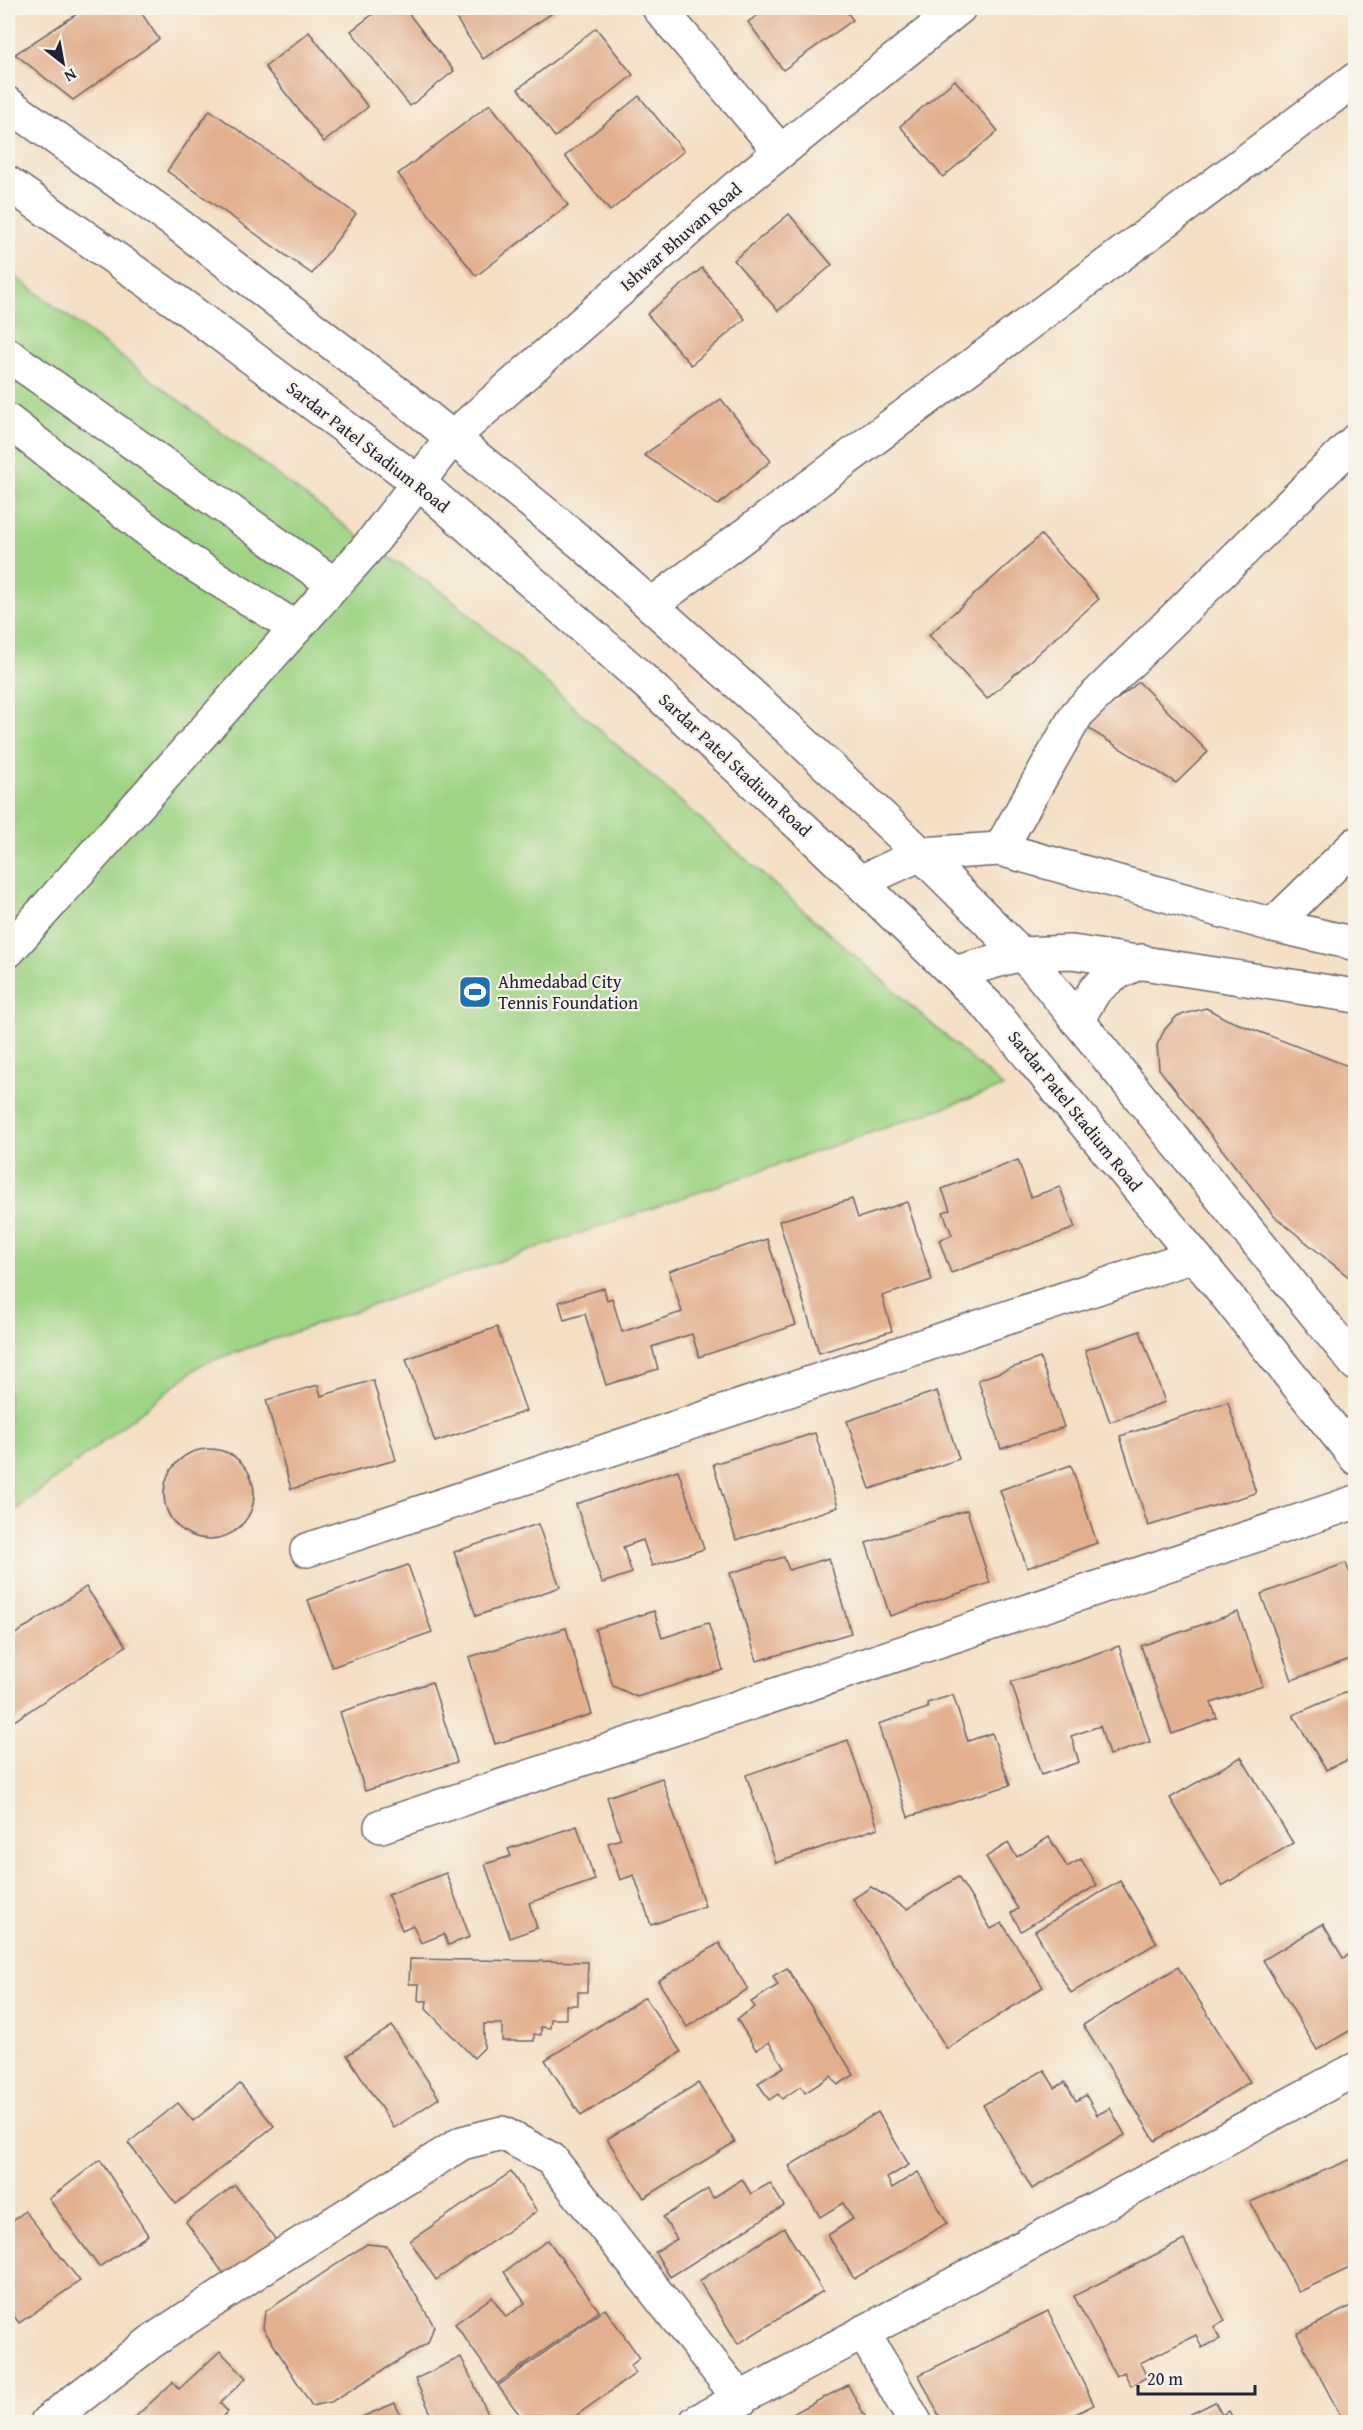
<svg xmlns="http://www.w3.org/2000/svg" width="1363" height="2430" viewBox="0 0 1363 2430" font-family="'Gentium Book Plus',serif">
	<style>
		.garden { fill: #9fd485; stroke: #607b60; stroke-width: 1.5 }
		.building { fill: #e2b08f }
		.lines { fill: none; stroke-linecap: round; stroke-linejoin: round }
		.minor-casing { stroke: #6c646b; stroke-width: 36 }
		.minor { stroke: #fff; stroke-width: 33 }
		.labels { text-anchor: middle; stroke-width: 4.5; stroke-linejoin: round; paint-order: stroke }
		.street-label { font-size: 18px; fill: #22223b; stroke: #f7f3e8 }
		.poi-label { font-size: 18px; fill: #22223b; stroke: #f7f3e8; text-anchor: start }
	</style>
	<rect width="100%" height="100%" fill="#f7f3e8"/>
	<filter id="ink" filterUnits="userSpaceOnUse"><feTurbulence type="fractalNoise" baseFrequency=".0167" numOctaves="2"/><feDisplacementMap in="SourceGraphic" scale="12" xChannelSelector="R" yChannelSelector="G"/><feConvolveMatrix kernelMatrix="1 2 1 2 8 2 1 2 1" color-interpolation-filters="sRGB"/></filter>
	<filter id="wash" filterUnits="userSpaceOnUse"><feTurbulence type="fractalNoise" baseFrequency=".008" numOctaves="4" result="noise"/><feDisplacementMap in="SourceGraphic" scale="24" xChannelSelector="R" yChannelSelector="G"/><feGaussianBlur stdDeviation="1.35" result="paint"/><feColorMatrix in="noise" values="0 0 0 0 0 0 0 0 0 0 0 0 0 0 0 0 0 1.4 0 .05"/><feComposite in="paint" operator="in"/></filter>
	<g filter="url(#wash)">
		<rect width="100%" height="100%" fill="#f4dfc4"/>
		<path class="garden" d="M8 271 370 545 446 594 1003 1087 202 1364 8 1516Z"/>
		<g id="blocks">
			<g class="building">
				<path d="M86 8H138L159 39 73 100 15 54Z"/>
				<path d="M381 8H404L454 71 410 106 351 31Z"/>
				<path d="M449 8H560L483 59Z"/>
				<path d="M768 8H844L853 20 783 70 748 22Z"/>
				<path d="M596 28 633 75 555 137 518 89Z"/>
				<path d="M309 32 368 107 324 142 265 67Z"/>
				<path d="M955 80 998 131 943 177 900 126Z"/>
				<path d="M639 96 684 151 610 211 565 156Z"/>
				<path d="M490 104 568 205 476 276 398 174Z"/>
				<path d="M210 110 356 214 312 274 167 171Z"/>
				<path d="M789 214 832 265 778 311 734 260Z"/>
				<path d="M702 268 745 319 691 365 647 314Z"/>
				<path d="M721 399 771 461 718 505 644 455Z"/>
				<path d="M1041 535 1099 599 987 699 929 635Z"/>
				<path d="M1139 682 1208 752 1176 783 1084 726Z"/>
				<path d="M1206 1008 1226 1019 1356 1069V1283L1274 1216 1159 1069 1157 1045 1165 1029 1177 1016Z"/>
				<path d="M1018 1160 1031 1197 1060 1187 1075 1228 951 1273 939 1240 952 1235 943 1212 950 1210 942 1189Z"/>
				<path d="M852 1199 858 1218 907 1202 932 1280 882 1296 892 1331 819 1353 779 1221Z"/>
				<path d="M767 1239 796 1325 699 1357 692 1334 663 1343 652 1347 658 1369 606 1385 585 1314 564 1320 559 1302 604 1288 607 1300 612 1298 622 1332 682 1312 669 1271Z"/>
				<path d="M497 1327 526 1411 435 1442 406 1359Z"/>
				<path d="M1140 1331 1165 1402 1110 1422 1085 1350Z"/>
				<path d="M1040 1358 1064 1427 1001 1449 978 1380Z"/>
				<path d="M373 1380 396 1460 291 1489 266 1400 318 1385 321 1396Z"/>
				<path d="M937 1391 959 1459 870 1489 847 1421Z"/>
				<path d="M1228 1402 1256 1493 1148 1526 1120 1436Z"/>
				<path d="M815 1433 838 1507 736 1540 713 1464Z"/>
				<circle cx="209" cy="1494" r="45"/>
				<path d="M1071 1465 1097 1543 1027 1568 1000 1490Z"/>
				<path d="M678 1470 704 1549 652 1566 643 1540 623 1547 632 1573 602 1583 576 1504Z"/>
				<path d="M967 1510 990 1583 890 1616 866 1543Z"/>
				<path d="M538 1524 560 1587 476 1616 454 1552Z"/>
				<path d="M784 1557 789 1570 829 1558 851 1633 757 1661 730 1573Z"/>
				<path d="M1346 1563 1356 1590V1657L1292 1680 1261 1594Z"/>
				<path d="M408 1565 432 1632 332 1667 308 1600Z"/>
				<path d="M86 1587 126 1646 8 1725V1639Z"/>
				<path d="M654 1611 662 1638 708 1623 723 1670 637 1697 613 1686 595 1629Z"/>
				<path d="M1238 1612 1263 1686 1211 1703 1217 1718 1172 1734 1141 1646Z"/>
				<path d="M566 1628 592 1714 495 1744 469 1657Z"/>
				<path d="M1119 1646 1150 1742 1109 1755 1100 1726 1071 1736 1079 1762 1041 1775 1011 1682Z"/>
				<path d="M432 1682 457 1762 365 1791 340 1712Z"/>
				<path d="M1356 1688V1756L1326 1770 1293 1715Z"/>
				<path d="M953 1695 968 1741 992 1733 1010 1785 908 1817 878 1724 928 1708 927 1703Z"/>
				<path d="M848 1740 878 1828 776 1863 746 1775Z"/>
				<path d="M1241 1757 1293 1843 1222 1886 1170 1798Z"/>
				<path d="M662 1778 705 1906 651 1925 634 1875 620 1880 608 1843 621 1839 607 1797Z"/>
				<path d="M577 1826 595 1880 529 1903 537 1928 510 1938 485 1864 511 1856 508 1849Z"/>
				<path d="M1049 1837 1067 1867 1081 1859 1097 1885 1021 1931 1011 1913 1018 1909 986 1857 1008 1843 1017 1857Z"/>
				<path d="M446 1873 470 1937 448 1945 444 1934 421 1943 413 1925 402 1930 388 1895Z"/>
				<path d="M958 1877 991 1929 1002 1923 1043 1987 947 2049 853 1899 871 1887 907 1909Z"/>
				<path d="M1120 1881 1157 1943 1071 1993 1035 1931Z"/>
				<path d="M1323 1924 1343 1958 1356 1951V2027L1317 2050 1263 1960Z"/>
				<path d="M719 1943 748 1989 687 2027 658 1981Z"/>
				<path d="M410 1959 588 1962 587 1992H578V2005H566V2019H551L550 2028 541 2027V2035L534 2034V2041H502V2024H484V2048L474 2058 426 2009 427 2001H418L419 1984H409Z"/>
				<path d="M1178 1967 1250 2082 1155 2141 1083 2025Z"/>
				<path d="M787 1968 854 2075 838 2085 831 2076 805 2093 801 2086 782 2099 778 2094 769 2100 758 2083 784 2067 769 2042 756 2050 737 2019 755 2007 751 2002 778 1985 773 1976Z"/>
				<path d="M645 1997 681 2052 581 2116 545 2060Z"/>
				<path d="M392 2026 439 2098 394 2128 347 2055Z"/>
				<path d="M1044 2070 1055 2088 1065 2082 1076 2101 1086 2095 1097 2115 1110 2108 1125 2135 1032 2189 983 2105Z"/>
				<path d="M698 2083 735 2142 644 2198 607 2139Z"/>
				<path d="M240 2084 274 2126 176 2204 128 2143 178 2103 193 2121Z"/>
				<path d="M878 2112 909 2165 887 2178 892 2188 918 2172 947 2223 854 2279 828 2235 853 2219 843 2203 820 2217 789 2166Z"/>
				<path d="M1354 2158 1356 2265 1299 2292 1250 2202Z"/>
				<path d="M100 2160 148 2235 99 2267 49 2199Z"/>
				<path d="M511 2172 537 2211 436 2280 410 2241Z"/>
				<path d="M742 2179 751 2194 770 2183 784 2206 670 2277 655 2252 677 2239 663 2217 708 2189 713 2198Z"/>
				<path d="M235 2185 276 2240 226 2277 186 2222Z"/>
				<path d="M25 2211 80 2281 19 2323 8 2308V2225Z"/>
				<path d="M784 2228 823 2291 738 2344 699 2281Z"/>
				<path d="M548 2240 599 2311 497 2384 455 2324 492 2297 506 2317 525 2303 504 2272Z"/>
				<path d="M1184 2240 1225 2321 1214 2327 1220 2339 1202 2348 1196 2335 1140 2363 1147 2377 1131 2386 1124 2372 1116 2376 1074 2296Z"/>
				<path d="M367 2244 387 2246 434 2326 428 2343 331 2402 312 2406 263 2328 265 2312Z"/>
				<path d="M1356 2303V2422H1344L1297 2334Z"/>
				<path d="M605 2309 640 2358 630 2366 636 2373 567 2422H541L540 2420 525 2422 498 2386Z"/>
				<path d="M1048 2311 1094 2405 1059 2422H942L919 2375Z"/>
				<path d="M220 2351 246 2378 220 2403 228 2412 217 2422H130L173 2382 179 2389Z"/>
				<path d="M461 2357 492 2422H435L415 2379Z"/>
				<path d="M848 2385 868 2422H777Z"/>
				<path d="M1215 2402 1222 2415 1229 2411 1235 2422H1175Z"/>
				<path d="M395 2403 403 2422H350Z"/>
			</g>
		</g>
	</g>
	<g filter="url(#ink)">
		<use href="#blocks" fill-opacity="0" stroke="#6c646b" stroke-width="1.5"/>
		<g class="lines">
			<defs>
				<g id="minor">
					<path d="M659 8 780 151"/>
					<path d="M8 104 172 220 406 400 584 545 791 731 921 854 1037 970 1356 1364"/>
					<path d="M8 183 183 306 419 483 641 678 815 839 990 1008 1219 1286 1356 1458"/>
					<path d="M8 355 334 584"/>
					<path d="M8 421 182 557 296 628"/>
					<path d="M651 605 1356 79"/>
					<path d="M1000 849 1077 714 1356 440"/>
					<path d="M860 882 921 854 1000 849 1273 925 1356 944"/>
					<path d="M1273 925 1356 844"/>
					<path d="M8 951 370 545 453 437 738 186 959 8"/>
					<path d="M954 973 1021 954 1072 952 1356 996"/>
					<path d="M1077 1020 1095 990 1113 975 1142 961"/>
					<path d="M307 1550 1193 1256"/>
					<path d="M381 1826 1356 1502"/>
					<path d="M863 2332 915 2422"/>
					<path d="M47 2422 151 2342 270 2263 462 2143 502 2133 551 2159 741 2400"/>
					<path d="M696 2422 1356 2069"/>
				</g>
			</defs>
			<use href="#minor" class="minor-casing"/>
			<use href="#minor" class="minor"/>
		</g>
	</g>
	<defs>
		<symbol id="stadium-square" viewBox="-11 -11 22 22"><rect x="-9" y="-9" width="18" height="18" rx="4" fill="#1f6fb2" stroke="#f7f3e8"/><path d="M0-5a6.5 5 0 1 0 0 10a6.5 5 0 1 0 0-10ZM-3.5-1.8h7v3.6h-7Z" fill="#fff"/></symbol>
	</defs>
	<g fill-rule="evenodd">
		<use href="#stadium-square" x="456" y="973" width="38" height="38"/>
	</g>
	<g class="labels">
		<g class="street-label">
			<text transform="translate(681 237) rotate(-41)" y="6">Ishwar Bhuvan Road</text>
			<text transform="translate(368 447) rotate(38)" y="6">Sardar Patel Stadium Road</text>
			<text transform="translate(735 765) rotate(43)" y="6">Sardar Patel Stadium Road</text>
			<text transform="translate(1075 1111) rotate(51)" y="6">Sardar Patel Stadium Road</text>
		</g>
		<g class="poi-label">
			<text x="498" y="988">Ahmedabad City<tspan x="498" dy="21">Tennis Foundation</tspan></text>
		</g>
	</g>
	<rect width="1363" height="2430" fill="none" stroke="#f7f3e8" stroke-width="30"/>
	<g transform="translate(63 63) rotate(149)" stroke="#f7f3e8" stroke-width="4.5" paint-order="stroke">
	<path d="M0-4.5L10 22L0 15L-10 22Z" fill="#22223b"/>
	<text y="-9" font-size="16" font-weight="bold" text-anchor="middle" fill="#22223b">N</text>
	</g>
	<path d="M1138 2385v9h117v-9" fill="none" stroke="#22223b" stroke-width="3"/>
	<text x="1147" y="2385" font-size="18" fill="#22223b" stroke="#f7f3e8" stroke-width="4.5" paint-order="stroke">20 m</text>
</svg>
